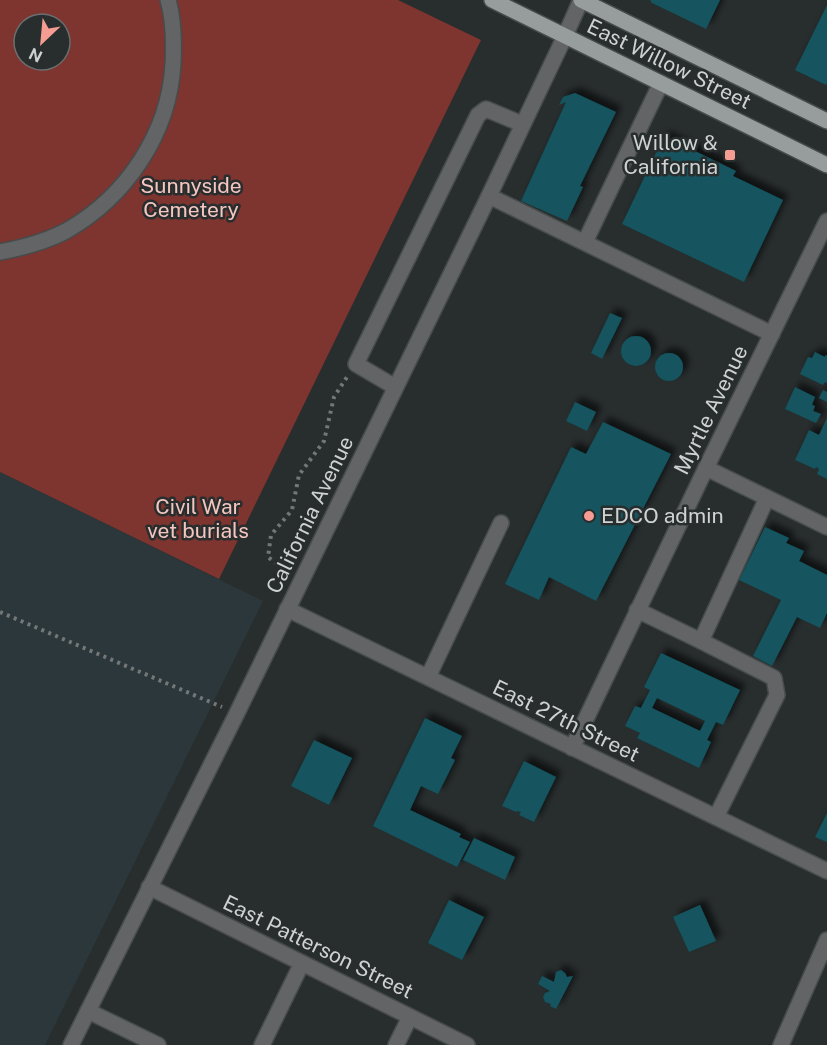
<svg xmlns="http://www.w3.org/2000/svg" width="827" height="1045" viewBox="0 0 827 1045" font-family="'Public Sans',sans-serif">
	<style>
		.built { fill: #2b373a }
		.green { fill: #7e342f; fill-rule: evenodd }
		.building { fill: #12555f; fill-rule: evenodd; filter: url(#shadow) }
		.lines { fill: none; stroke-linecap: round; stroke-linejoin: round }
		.minor-casing { stroke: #464b4c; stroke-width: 18 }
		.major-casing { stroke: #464b4c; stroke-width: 18 }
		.path { stroke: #737778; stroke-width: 4; stroke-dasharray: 3 4.5; stroke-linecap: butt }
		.minor { stroke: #626465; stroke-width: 15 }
		.major { stroke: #979c9d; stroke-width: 15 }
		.poi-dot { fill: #f59c93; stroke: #282d2e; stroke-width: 2 }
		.labels { text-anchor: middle; stroke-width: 5; stroke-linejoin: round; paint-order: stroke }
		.street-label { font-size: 21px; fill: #ced2d2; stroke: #282d2e }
		.poi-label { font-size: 21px; fill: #ced2d2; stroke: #282d2e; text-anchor: end }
		.park-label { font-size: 21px; fill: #f5c6c0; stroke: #282d2e }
	</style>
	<defs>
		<filter id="shadow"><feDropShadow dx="5.5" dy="-5.5" stdDeviation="3" flood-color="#0009"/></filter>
	</defs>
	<rect width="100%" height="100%" fill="#282d2e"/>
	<path class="built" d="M0 472 263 601 45 1045H0Z"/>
	<path class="green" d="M0 0H398L481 40 219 579 0 472ZM24 24H60V60H24Z"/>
	<g class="building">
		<path d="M650 0H720L706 29 652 3Z"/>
		<path d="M827 5V83L826 85 795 70Z"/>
		<path d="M575 93 616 112 580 186 583 187 567 221 521 201 566 102 559 105 563 97Z"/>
		<path d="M664 136 736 171 733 176 783 200 744 282 622 224Z"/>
		<path d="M610 313 622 318 602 359 591 353Z"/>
		<circle cx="636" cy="351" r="15"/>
		<path d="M815 352 825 357V355L827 356V383L825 382 823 385 800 374 808 357 812 358Z"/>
		<circle cx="669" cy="367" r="14"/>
		<path d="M795 387 815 397 812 405 815 406 813 411 821 414 816 423 785 409Z"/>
		<path d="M823 390 827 392V402L819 398Z"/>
		<path d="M575 402 596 412 587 431 566 421Z"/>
		<path d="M827 418V479L817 474 819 469 816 467 815 469 795 460 809 430 819 435Z"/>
		<path d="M603 422 671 454 596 601 549 577 539 600 505 584 571 447 586 454Z"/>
		<path d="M765 527 789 538 786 543 804 551 799 561 827 575V613L820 628 797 617 772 666 753 656 781 600 739 580Z"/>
		<path d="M661 653 740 690 723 725 716 722 707 740 711 742 699 768 637 738 640 733 625 726 635 706 641 708 650 690 644 687ZM657 698 705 721 700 731 652 708Z"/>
		<path d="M425 718 462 736 451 758 455 760 438 794 421 786 410 810 461 834 459 837 470 842 457 867 373 826Z"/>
		<path d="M314 740 352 758 329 805 291 786Z"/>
		<path d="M524 761 556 777 534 822 519 815 521 812 517 811 516 812 502 806Z"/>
		<path d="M827 813V842L815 837Z"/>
		<path d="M474 838 515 857 505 880 463 860Z"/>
		<path d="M449 900 484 917 462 960 428 943Z"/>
		<path d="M700 905 716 941 689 952 673 917Z"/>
		<path d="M561 970 565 973 567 977 573 976 556 1009 550 1006 551 1004 545 1002 543 997 545 993 550 991 538 984 542 976 554 982 556 972Z"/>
	</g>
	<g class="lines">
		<defs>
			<g id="minor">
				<path d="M489 196 772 334"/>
				<path d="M585 242 661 83"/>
				<path d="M0 252C22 248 45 242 66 231 126 197 169 134 173 64 174 43 174 20 168 0"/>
				<path d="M395 387 356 364 478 115 486 109 522 124"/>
				<path d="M706 468 827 527"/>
				<path d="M287 609 827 871"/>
				<path d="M637 610 701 641 767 498"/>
				<path d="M701 641 774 678 777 695 716 817"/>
				<path d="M428 677 501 523"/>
				<path d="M572 748 706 468 827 221"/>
				<path d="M149 887 467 1045"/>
				<path d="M88 1011 158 1045"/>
				<path d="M71 1045 237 713 489 196 565 36 581 0"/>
				<path d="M262 1045 302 963"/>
				<path d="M396 1045 410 1017"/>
				<path d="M781 1045 827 940"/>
			</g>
			<g id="major">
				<path d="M492 0 827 165"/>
				<path d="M581 0 827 121"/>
			</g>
		</defs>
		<use href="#minor" class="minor-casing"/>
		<use href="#major" class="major-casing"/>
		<g class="path">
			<path d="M283 569 268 557 271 535 292 510 299 475 324 441 334 397 347 377"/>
			<path d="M0 612 222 707"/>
		</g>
		<use href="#minor" class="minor"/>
		<use href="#major" class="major"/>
	</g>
	<g class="poi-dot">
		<rect x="724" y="149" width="12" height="12" rx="3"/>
		<circle cx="589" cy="516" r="6"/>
	</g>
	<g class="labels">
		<g class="street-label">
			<text transform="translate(669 64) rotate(26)" y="7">East Willow Street</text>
			<text transform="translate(711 410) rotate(-64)" y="7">Myrtle Avenue</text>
			<text transform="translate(310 515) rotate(-64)" y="7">California Avenue</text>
			<text transform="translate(566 721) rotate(26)" y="7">East 27th Street</text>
			<text transform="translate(318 947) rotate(26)" y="7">East Patterson Street</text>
		</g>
		<g class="poi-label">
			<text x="718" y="150">Willow &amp;<tspan x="718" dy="24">California</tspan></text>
			<text x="601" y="523" text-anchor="start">EDCO admin</text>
		</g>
		<g class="park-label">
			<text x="191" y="193">Sunnyside<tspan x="191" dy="24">Cemetery</tspan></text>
			<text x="198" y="514">Civil War<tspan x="198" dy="24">vet burials</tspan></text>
		</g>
	</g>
	<g transform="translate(42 42) rotate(206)"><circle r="28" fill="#282d2e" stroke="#6a6f70" stroke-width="1.5"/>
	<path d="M0-4.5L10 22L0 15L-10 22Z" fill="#f59c93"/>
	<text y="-9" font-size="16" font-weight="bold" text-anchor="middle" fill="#ced2d2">N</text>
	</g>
</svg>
